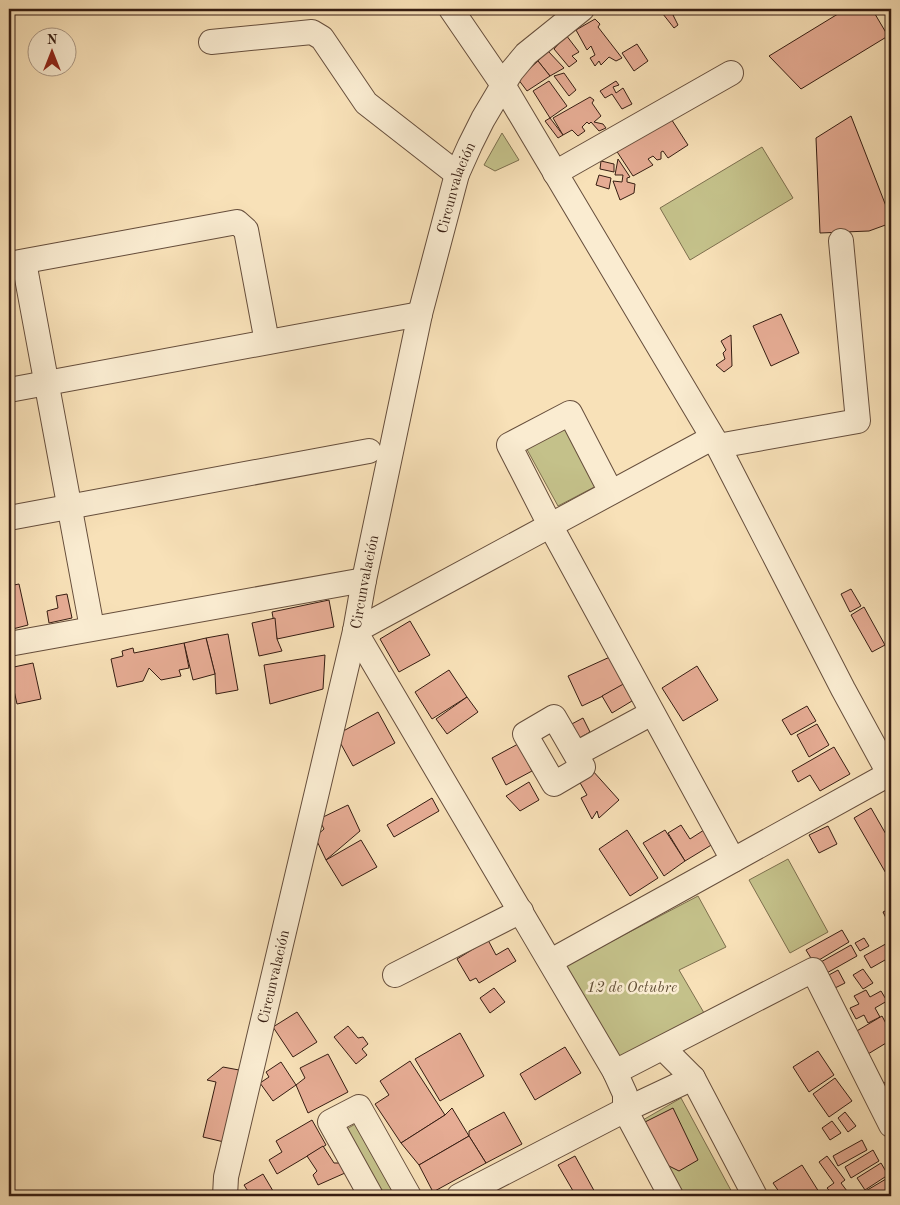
<svg xmlns="http://www.w3.org/2000/svg" width="900" height="1205" viewBox="0 0 900 1205" font-family="'Old Standard TT',serif">
	<style>
		.green { fill: #c4c18a; stroke: #7d6f4e }
		.building { fill: #e6ac94; stroke: #361d12 }
		.lines { fill: none; stroke-linecap: round; stroke-linejoin: round }
		.minor-casing { stroke: #664e3c; stroke-width: 26 }
		.minor { stroke: #faecd1; stroke-width: 24 }
		.labels { text-anchor: middle; stroke-width: 5; stroke-linejoin: round; paint-order: stroke }
		.street-label { font-size: 15px; fill: #361d12; stroke: #faecd1 }
		.park-label { font-size: 15px; font-style: italic; fill: #614e36; stroke: #faecd1 }
	</style>
	<rect width="100%" height="100%" fill="#f8e1b8"/>
	<filter id="stains"><feTurbulence type="fractalNoise" baseFrequency=".004" numOctaves="4"/><feColorMatrix values="0 0 0 0 .2 0 0 0 0 .09 0 0 0 0 .02 0 0 0 .5 -.17"/></filter>
	<radialGradient id="worn" r=".72"><stop offset=".6" stop-color="#630" stop-opacity="0"/><stop offset="1" stop-color="#630" stop-opacity=".3"/></radialGradient>
	<g class="green">
		<path d="M502 133 519 160 495 171 484 165Z"/>
		<path d="M762 147 793 198 690 260 660 208Z"/>
		<path d="M567 421 600 484 558 506 524 444Z"/>
		<path d="M788 859 828 932 790 953 749 880Z"/>
		<path d="M698 896 726 947 679 970 707 1018 621 1062 563 967Z"/>
		<path d="M681 1098 734 1196H676L636 1124Z"/>
		<path d="M357 1123 398 1196H382L345 1130Z"/>
	</g>
	<g class="building">
		<path d="M659 9H680L682 11 673 15 678 25 674 28Z"/>
		<path d="M846 9H872L888 36 801 89 769 56Z"/>
		<path d="M595 19 600 24 598 27 622 58 616 61 609 57 601 65 599 61 595 66 590 58 595 55 591 46 587 50 576 30Z"/>
		<path d="M566 35 579 52 572 56 577 61 569 67 554 49Z"/>
		<path d="M637 44 648 61 634 71 622 53Z"/>
		<path d="M548 51 564 68 550 76 538 61Z"/>
		<path d="M538 61 550 76 527 91 518 79Z"/>
		<path d="M564 73 576 90 569 96 554 76Z"/>
		<path d="M549 81 567 106 550 118 533 91Z"/>
		<path d="M616 81 619 85 613 87 616 93 623 88 632 104 622 109 612 94 605 98 600 91Z"/>
		<path d="M590 97 594 100 592 103 601 116 594 122 603 124 606 128 599 131 591 122 589 124 587 122 582 127 585 131 578 136 572 130 563 135 553 118Z"/>
		<path d="M666 111 688 145 668 158 663 151 661 152V159L657 160 653 156 648 159 653 165 633 176 612 144Z"/>
		<path d="M851 116 891 219V223L869 231 820 233 816 138Z"/>
		<path d="M550 118 563 135 558 138 545 121Z"/>
		<path d="M618 159 630 177 627 178V182L635 184 634 193 620 200 613 181 622 182 623 175H615Z"/>
		<path d="M601 161 614 164V172L600 169Z"/>
		<path d="M599 175 611 178 609 189 596 185Z"/>
		<path d="M781 314 799 353 771 366 753 326Z"/>
		<path d="M731 335 732 366 724 372 716 365 725 359 723 353 726 350 721 341Z"/>
		<path d="M19 584 28 625 9 630V586Z"/>
		<path d="M851 589 861 606 850 612 841 594Z"/>
		<path d="M67 594 72 618 49 623 47 611 58 608 56 596Z"/>
		<path d="M329 600 334 627 277 639 272 612Z"/>
		<path d="M864 607 885 645 872 652 851 615Z"/>
		<path d="M275 618 277 639 282 651 259 656 252 623Z"/>
		<path d="M410 621 430 655 399 672 380 639Z"/>
		<path d="M228 634 238 690 216 694 215 674 206 638Z"/>
		<path d="M206 638 215 674 193 680 184 643Z"/>
		<path d="M184 643 189 668 179 670 181 676 161 680 149 668 143 681 117 687 111 659 123 656 122 651 133 648 134 653Z"/>
		<path d="M325 655 323 689 270 704 264 665Z"/>
		<path d="M612 656 626 685 582 706 568 676Z"/>
		<path d="M33 663 41 699 17 704 9 668Z"/>
		<path d="M697 666 718 700 683 721 662 688Z"/>
		<path d="M449 670 467 697 432 719 415 692Z"/>
		<path d="M627 682 637 698 612 713 602 696Z"/>
		<path d="M467 697 478 712 447 734 436 719Z"/>
		<path d="M807 706 816 721 791 735 782 720Z"/>
		<path d="M378 712 395 743 353 766 336 735Z"/>
		<path d="M583 718 590 732 576 740 568 726Z"/>
		<path d="M817 724 829 745 809 757 797 735Z"/>
		<path d="M518 744 532 771 506 785 492 758Z"/>
		<path d="M834 747 850 774 820 791 810 775 798 782 792 771Z"/>
		<path d="M592 770 619 800 599 818 597 811 592 819 581 798 587 795 579 781Z"/>
		<path d="M529 782 539 800 520 811 506 796Z"/>
		<path d="M432 798 439 811 394 837 387 825Z"/>
		<path d="M348 805 360 831 326 860 315 837 324 829 319 819Z"/>
		<path d="M871 808 891 843V882L854 818Z"/>
		<path d="M681 825 690 839 704 830 713 844 685 861 668 833Z"/>
		<path d="M828 826 837 844 819 853 809 835Z"/>
		<path d="M627 830 658 878 630 896 599 849Z"/>
		<path d="M665 830 685 861 664 876 643 843Z"/>
		<path d="M361 840 377 867 342 886 326 860Z"/>
		<path d="M891 908V918L887 920 883 912Z"/>
		<path d="M842 930 849 942 814 963 806 950Z"/>
		<path d="M864 938 869 946 860 951 855 943Z"/>
		<path d="M488 940 496 955 508 948 516 961 479 983 476 978 470 981 457 959Z"/>
		<path d="M891 941V971L885 960 871 968 864 956Z"/>
		<path d="M851 945 857 956 825 974 819 963Z"/>
		<path d="M863 969 873 983 863 989 853 975Z"/>
		<path d="M838 970 845 983 833 989 827 976Z"/>
		<path d="M494 988 505 1002 490 1013 480 998Z"/>
		<path d="M866 990 870 997 881 991 887 1001 875 1008 880 1017 868 1023 864 1015 856 1019 850 1008 859 1004 854 996Z"/>
		<path d="M297 1012 317 1042 293 1057 273 1027Z"/>
		<path d="M882 1016 891 1033V1040L868 1054 855 1032Z"/>
		<path d="M348 1026 358 1038 363 1037 368 1044 362 1049 367 1055 356 1064 334 1037Z"/>
		<path d="M460 1033 484 1076 440 1101 415 1059Z"/>
		<path d="M565 1047 581 1073 535 1100 520 1074Z"/>
		<path d="M818 1051 834 1075 809 1092 793 1067Z"/>
		<path d="M328 1054 348 1092 308 1113 296 1085 305 1078 300 1068Z"/>
		<path d="M410 1061 445 1115 401 1143 375 1104 389 1095 380 1081Z"/>
		<path d="M281 1062 296 1085 273 1101 260 1083 269 1077 266 1072Z"/>
		<path d="M223 1067 239 1070 224 1142 203 1137 216 1082 207 1080Z"/>
		<path d="M835 1078 852 1101 829 1117 813 1094Z"/>
		<path d="M891 1078V1089L888 1091 883 1084Z"/>
		<path d="M452 1108 469 1136 419 1165 401 1143 445 1115Z"/>
		<path d="M673 1108 698 1160 679 1171 667 1165 639 1125Z"/>
		<path d="M504 1112 522 1144 486 1163 469 1136V1131Z"/>
		<path d="M845 1112 856 1126 848 1132 838 1118Z"/>
		<path d="M312 1120 326 1145 277 1174 269 1160 282 1152 276 1141Z"/>
		<path d="M832 1121 841 1133 830 1140 822 1128Z"/>
		<path d="M469 1136 486 1163 433 1192 419 1165Z"/>
		<path d="M862 1140 867 1150 838 1166 833 1156Z"/>
		<path d="M323 1146 334 1163H340L345 1173 318 1185 313 1175 317 1171 307 1156Z"/>
		<path d="M873 1150 879 1161 851 1178 845 1167Z"/>
		<path d="M575 1156 597 1196H576L558 1165Z"/>
		<path d="M827 1156 845 1180 841 1183 847 1191 839 1196H834L827 1188 834 1183 819 1162Z"/>
		<path d="M881 1163 888 1175 865 1190 857 1178Z"/>
		<path d="M802 1165 819 1192 811 1196H782L773 1183Z"/>
		<path d="M263 1174 276 1196H251L244 1185Z"/>
		<path d="M891 1176V1191L883 1196H866L864 1192Z"/>
	</g>
	<g class="lines">
		<defs>
			<g id="minor">
				<path d="M451 9 503 85 718 446 843 689 891 777"/>
				<path d="M211 42 312 32 322 38 366 103 457 174"/>
				<path d="M555 173 731 73"/>
				<path d="M24 262 92 628"/>
				<path d="M9 264 237 222 246 230 267 342"/>
				<path d="M9 390 420 314"/>
				<path d="M718 446 858 421 841 241"/>
				<path d="M611 492 570 413 509 445 550 525 733 860"/>
				<path d="M9 518 369 451"/>
				<path d="M355 631 615 1072 625 1094V1110L671 1196"/>
				<path d="M355 631 712 438"/>
				<path d="M9 644 364 580"/>
				<path d="M554 717 583 767 554 784 525 734Z"/>
				<path d="M576 754 652 713"/>
				<path d="M551 961 889 774"/>
				<path d="M395 975 521 911"/>
				<path d="M663 1048 693 1078 755 1196"/>
				<path d="M615 1072 813 970 891 1125"/>
				<path id="s1" d="M225 1196 226 1177 355 631 364 580 420 314 457 174 470 145 483 119 511 72 526 54 582 9"/>
				<path d="M371 1196 330 1122 359 1107 409 1196"/>
				<path d="M459 1196 625 1110 693 1078"/>
			</g>
		</defs>
		<use href="#minor" class="minor-casing"/>
		<use href="#minor" class="minor"/>
	</g>
	<g class="labels">
		<g class="street-label">
			<text dy="5" stroke="none"><textPath href="#s1" startOffset="1035">Circunvalación</textPath></text>
			<text dy="5" stroke="none"><textPath href="#s1" startOffset="630">Circunvalación</textPath></text>
			<text dy="5" stroke="none"><textPath href="#s1" startOffset="225">Circunvalación</textPath></text>
		</g>
		<g class="park-label">
			<text x="632" y="992">12 de Octubre</text>
		</g>
	</g>
	<rect width="900" height="1205" fill="none" stroke="#f8e1b8" stroke-width="30"/>
	<rect x="10" y="10" width="880" height="1185" fill="none" stroke="#361d12" stroke-width="2.5"/>
	<rect x="15" y="15" width="870" height="1175" fill="none" stroke="#361d12"/>
	<g transform="translate(52 52)"><circle r="24" fill="#faecd1" stroke="#ac9985"/>
	<path d="M0-4L9 19L0 12L-9 19Z" fill="#8f2418"/>
	<text y="-8" font-size="14" font-weight="bold" text-anchor="middle" fill="#361d12">N</text>
	</g>
	<rect width="100%" height="100%" filter="url(#stains)"/>
	<rect width="100%" height="100%" fill="url(#worn)"/>
</svg>
